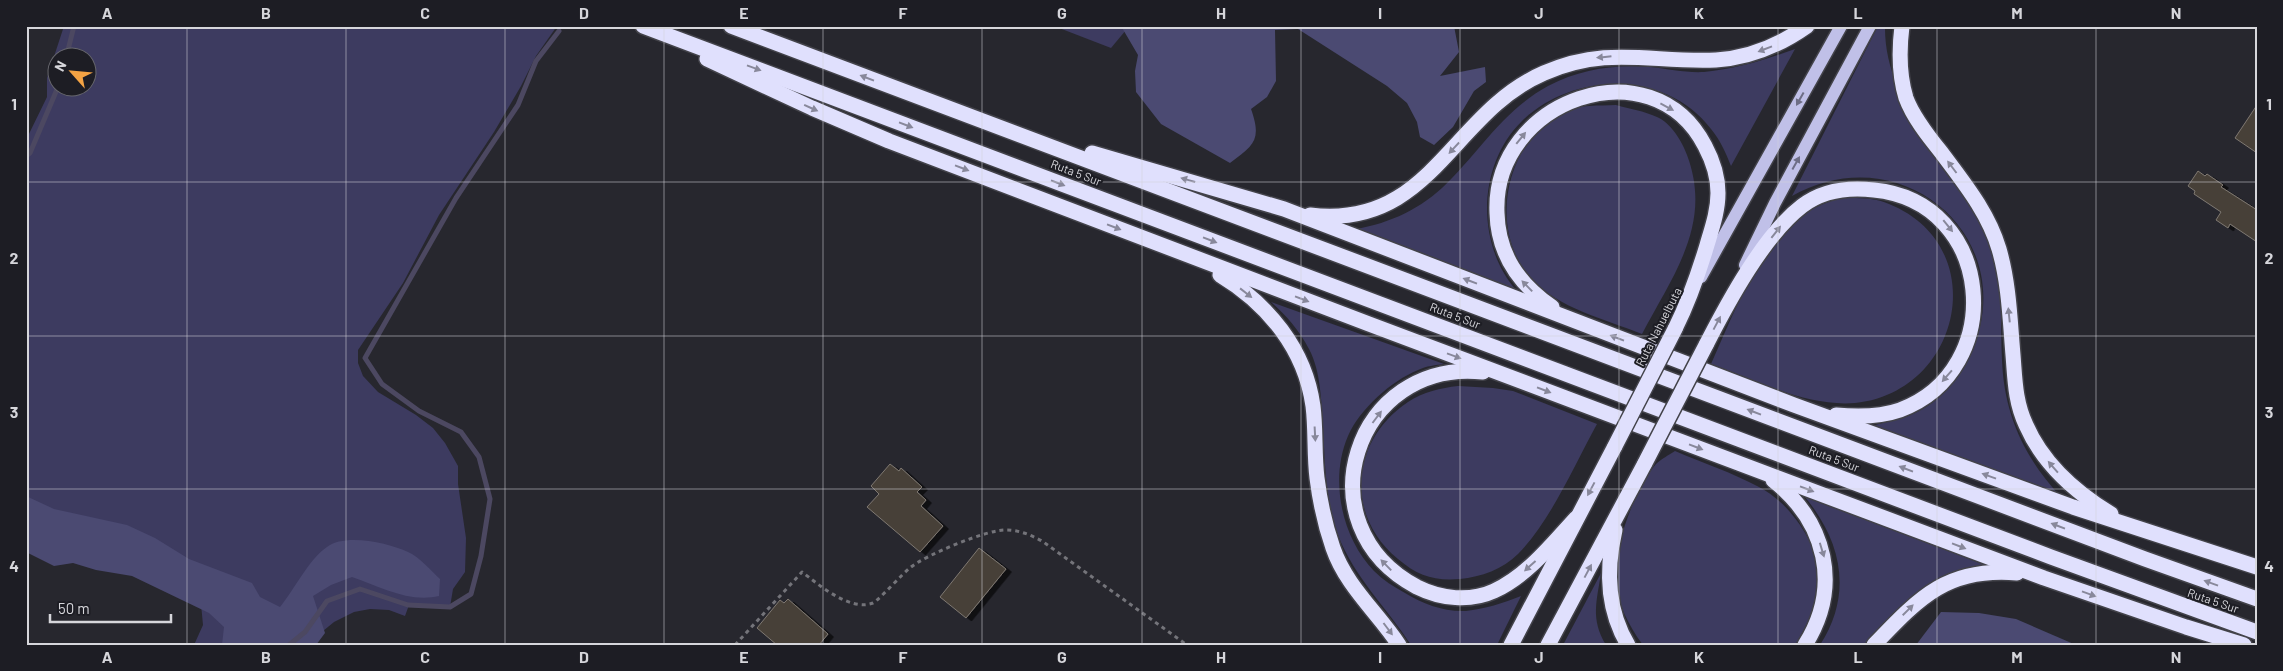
<svg xmlns="http://www.w3.org/2000/svg" width="2283" height="671" viewBox="0 0 2283 671" font-family="Barlow,sans-serif">
	<style>
		.green { fill: #3d3b60; fill-rule: evenodd }
		.forest { fill: #4b4a72 }
		.lines { fill: none; stroke-linecap: round; stroke-linejoin: round }
		.stream { stroke: #4c4861; stroke-width: 5 }
		.building { fill: #464039; stroke: #7f7871; filter: url(#shadow) }
		.primary-casing { stroke: #43434a; stroke-width: 15 }
		.motorway-casing { stroke: #43434a; stroke-width: 18 }
		.path { stroke: #74747a; stroke-width: 3; stroke-dasharray: 4 4; stroke-linecap: butt }
		.primary { stroke: #c0c0e8; stroke-width: 12 }
		.motorway { stroke: #e0e0fd; stroke-width: 15 }
		.motorway-bridge-casing { stroke: #43434a; stroke-width: 18; stroke-linecap: butt }
		.motorway-bridge { stroke: #e0e0fd; stroke-width: 15 }
		.oneway { fill: #88889b }
		.oneway2 { fill: #6e6e86 }
		.grid { fill: none; stroke: #d6d6db; stroke-width: 1; stroke-opacity: 0.55 }
		.labels { text-anchor: middle; stroke-width: 4; stroke-linejoin: round; paint-order: stroke }
		.street-label { font-size: 12px; fill: #d6d6db; stroke: #1d1d24 }
		.neatline { fill: none; stroke: #d6d6db; stroke-width: 2 }
		.grid-label { font-size: 16px; text-anchor: middle; font-weight: bold; fill: #d6d6db }
	</style>
	<defs>
		<filter id="shadow"><feDropShadow dx="5.5" dy="3" stdDeviation="0" flood-color="#0009"/></filter>
	</defs>
	<rect width="100%" height="100%" fill="#27272e"/>
	<g class="green">
		<path d="M64 26H557L536 56 521 86 494 132 439 215 403 283 358 350V363L363 376 378 392 416 415 433 428 445 443 458 466V484L466 538 465 572 453 589 450 607 409 605 405 616 389 610 370 609 354 612 334 622 306 645H194L203 625 199 583 26 522V140L47 97V78ZM58 58H88V88H58Z"/>
		<path d="M1054 26H1119L1126 30 1111 48Z"/>
		<path d="M1878 26H1885C1884 111 1961 166 1990 240 2004 278 2000 321 2002 360 2004 415 2025 459 2062 498L1869 427C1886 421 1903 420 1919 411 1941 400 1957 381 1968 359 2027 243 1905 133 1792 196Z"/>
		<path d="M1795 49 1731 166C1726 153 1720 140 1711 129 1666 70 1574 71 1522 121 1477 165 1476 244 1516 290L1350 230C1384 225 1416 212 1442 188 1478 154 1502 111 1548 86 1580 69 1615 64 1651 67 1668 69 1686 73 1704 72 1736 69 1765 60 1795 49Z"/>
		<path d="M1616 105C1630 109 1644 111 1657 117 1671 123 1682 141 1687 155 1713 224 1673 275 1642 334 1605 319 1559 309 1531 278 1487 230 1505 140 1564 112 1580 104 1599 106 1616 105Z"/>
		<path d="M1840 198C1856 198 1874 197 1889 204 1993 246 1962 392 1855 403 1806 407 1756 380 1711 364 1732 317 1757 250 1799 217 1811 208 1826 203 1840 198Z"/>
		<path d="M1271 302 1444 364C1436 365 1426 366 1418 370 1391 381 1360 409 1348 436 1329 480 1342 538 1374 571 1383 580 1394 587 1405 593 1423 604 1444 612 1466 611 1484 609 1504 603 1521 596L1497 645H1411C1387 608 1354 577 1338 535 1325 500 1325 463 1323 426 1321 400 1321 372 1309 349 1299 330 1286 315 1271 302Z"/>
		<path d="M1458 386 1493 388 1513 391 1597 424C1575 464 1550 522 1518 554 1503 569 1481 577 1460 579 1434 581 1418 576 1398 559 1344 515 1351 440 1408 402 1423 392 1441 388 1458 386Z"/>
		<path d="M1675 451C1703 463 1733 473 1759 487 1776 496 1789 509 1800 525 1829 567 1821 604 1795 645H1643C1628 625 1617 603 1616 578 1614 545 1635 489 1656 464 1661 459 1669 455 1675 451Z"/>
		<path d="M1805 497 1993 568 1976 570 1869 639 1864 645H1820C1853 594 1842 542 1805 497Z"/>
		<path d="M1601 573C1597 600 1590 619 1606 645H1563Z"/>
	</g>
	<g class="forest">
		<path d="M1121 26H1454L1459 52 1440 76 1485 67 1486 82 1474 91 1453 127 1434 145 1420 137 1417 122 1407 103 1387 86 1298 29 1275 30 1276 81 1267 97 1251 109C1262 140 1254 145 1230 163L1161 124 1136 92 1135 71 1138 55Z"/>
		<path d="M26 496 54 509 127 525 155 538 189 559 252 583 260 597 280 607C294 590 309 559 327 547 345 533 389 543 408 552 420 557 431 571 440 579L439 596C409 603 381 587 352 577L331 585 313 596 325 633 316 645H222L224 627 209 613 132 576 96 570 73 563 54 566 26 552Z"/>
		<path d="M1941 612 1979 613 2016 619 2076 645H1916Z"/>
	</g>
	<g class="lines">
		<g class="stream">
			<path d="M66 58 74 26"/>
			<path d="M26 156 30 153 58 87"/>
			<path d="M289 645 305 632 327 601 360 589 408 605 450 607 471 594 481 556 490 499 479 457 461 432 419 411 382 384 365 358 456 198 518 105 536 61 559 31"/>
		</g>
	</g>
	<g class="building">
		<path d="M2257 105V153L2235 138Z"/>
		<path d="M2198 171 2205 176 2207 174 2223 185 2221 187 2257 210V242L2230 224 2228 228 2216 220 2221 212 2194 194 2195 191 2188 186Z"/>
		<path d="M890 464 899 471 901 468 922 487 917 492 926 500 921 506 943 526 920 552 867 507 879 494 871 486Z"/>
		<path d="M979 548 1006 569 966 618 940 597Z"/>
		<path d="M788 599 828 634 819 645H777L757 628 780 600 784 603Z"/>
	</g>
	<g class="lines">
		<defs>
			<g id="primary">
				<path d="M1745 265 1775 203 1870 26"/>
				<path d="M1701 277 1841 26"/>
			</g>
			<g id="motorway">
				<path d="M643 26 2051 557 2257 632"/>
				<path d="M731 26 2145 559 2257 599"/>
				<path d="M1902 26C1899 50 1899 75 1906 98 1913 117 1928 136 1941 152 1964 183 1988 212 1999 249 2009 283 2010 320 2013 355 2015 379 2015 402 2026 425 2043 464 2075 492 2111 514"/>
				<path d="M707 59 812 108 889 141 1369 324 2044 578 2186 627 2244 645"/>
				<path d="M1092 153 1284 209 1794 405 2073 507 2257 567"/>
				<path d="M1310 215C1431 230 1451 113 1544 73 1608 45 1652 63 1716 60 1750 58 1780 45 1807 26"/>
				<path d="M1220 275C1268 304 1305 349 1313 406 1316 430 1314 454 1317 478 1320 502 1325 525 1333 548 1346 586 1378 613 1399 645"/>
				<path d="M1552 307C1519 284 1498 255 1497 213 1492 100 1652 43 1705 146 1713 161 1718 177 1718 193 1718 211 1712 228 1707 245 1698 275 1689 301 1675 329"/>
				<path d="M1706 345C1728 302 1764 235 1802 206 1823 190 1848 187 1874 190 1995 202 2008 370 1900 410 1880 417 1857 417 1836 415"/>
				<path d="M1483 372C1355 358 1300 525 1417 587 1441 599 1470 602 1494 591 1527 576 1552 544 1576 518"/>
				<path d="M1773 480C1826 522 1842 586 1805 645"/>
				<path d="M1615 530C1606 569 1607 610 1628 645"/>
				<path d="M1511 645 1615 446"/>
				<path d="M1548 645 1645 463"/>
				<path d="M1874 645C1919 598 1947 567 2017 573"/>
			</g>
		</defs>
		<use href="#primary" class="primary-casing"/>
		<use href="#motorway" class="motorway-casing"/>
		<path class="path" d="M735 645 802 572C818 584 850 612 873 603 879 600 903 573 911 567 926 555 988 529 1006 530 1019 530 1031 535 1042 541L1187 645"/>
		<use href="#primary" class="primary"/>
		<use href="#motorway" class="motorway"/>
		<defs>
			<g id="motorway-bridge">
				<path d="M1615 446 1675 329"/>
				<path d="M1645 463 1706 345"/>
			</g>
		</defs>
		<use href="#motorway-bridge" class="motorway-bridge-casing"/>
		<use href="#motorway-bridge" class="motorway-bridge"/>
	</g>
	<defs><path id="oneway-solid" d="M-6-.8H1V-3.2L6.5 0L1 3.2V.8H-6Z" transform="scale(1.25)"/></defs>
	<g class="oneway">
		<use href="#oneway-solid" transform="translate(1765 49) rotate(159)"/>
		<use href="#oneway-solid" transform="translate(1604 57) rotate(174)"/>
		<use href="#oneway-solid" transform="translate(754 68) rotate(20)"/>
		<use href="#oneway-solid" transform="translate(867 78) rotate(-159)"/>
		<use href="#oneway-solid" transform="translate(1667 107) rotate(28)"/>
		<use href="#oneway-solid" transform="translate(811 108) rotate(24)"/>
		<use href="#oneway-solid" transform="translate(906 125) rotate(21)"/>
		<use href="#oneway-solid" transform="translate(1521 138) rotate(-51)"/>
		<use href="#oneway-solid" transform="translate(1454 148) rotate(133)"/>
		<use href="#oneway-solid" transform="translate(1952 167) rotate(-127)"/>
		<use href="#oneway-solid" transform="translate(962 168) rotate(21)"/>
		<use href="#oneway-solid" transform="translate(1188 180) rotate(-164)"/>
		<use href="#oneway-solid" transform="translate(1058 183) rotate(21)"/>
		<use href="#oneway-solid" transform="translate(1948 226) rotate(51)"/>
		<use href="#oneway-solid" transform="translate(1114 227) rotate(21)"/>
		<use href="#oneway-solid" transform="translate(1776 232) rotate(-52)"/>
		<use href="#oneway-solid" transform="translate(1210 240) rotate(21)"/>
		<use href="#oneway-solid" transform="translate(1470 281) rotate(-159)"/>
		<use href="#oneway-solid" transform="translate(1527 286) rotate(-134)"/>
		<use href="#oneway-solid" transform="translate(1246 293) rotate(38)"/>
		<use href="#oneway-solid" transform="translate(1302 299) rotate(21)"/>
		<use href="#oneway-solid" transform="translate(2009 315) rotate(-96)"/>
		<use href="#oneway-solid" transform="translate(1717 323) rotate(-62)"/>
		<use href="#oneway-solid" transform="translate(1617 338) rotate(-159)"/>
		<use href="#oneway-solid" transform="translate(1454 356) rotate(20)"/>
		<use href="#oneway-solid" transform="translate(1947 376) rotate(131)"/>
		<use href="#oneway-solid" transform="translate(1544 390) rotate(21)"/>
		<use href="#oneway-solid" transform="translate(1754 412) rotate(-159)"/>
		<use href="#oneway-solid" transform="translate(1377 417) rotate(-53)"/>
		<use href="#oneway-solid" transform="translate(1315 434) rotate(87)"/>
		<use href="#oneway-solid" transform="translate(1696 447) rotate(21)"/>
		<use href="#oneway-solid" transform="translate(2053 467) rotate(-131)"/>
		<use href="#oneway-solid" transform="translate(1906 469) rotate(-159)"/>
		<use href="#oneway-solid" transform="translate(1989 476) rotate(-160)"/>
		<use href="#oneway-solid" transform="translate(1591 489) rotate(118)"/>
		<use href="#oneway-solid" transform="translate(1807 489) rotate(21)"/>
		<use href="#oneway-solid" transform="translate(2058 526) rotate(-159)"/>
		<use href="#oneway-solid" transform="translate(1959 546) rotate(21)"/>
		<use href="#oneway-solid" transform="translate(1822 550) rotate(73)"/>
		<use href="#oneway-solid" transform="translate(1386 565) rotate(-134)"/>
		<use href="#oneway-solid" transform="translate(1530 566) rotate(138)"/>
		<use href="#oneway-solid" transform="translate(1588 571) rotate(-62)"/>
		<use href="#oneway-solid" transform="translate(2211 583) rotate(-160)"/>
		<use href="#oneway-solid" transform="translate(2089 594) rotate(20)"/>
		<use href="#oneway-solid" transform="translate(1908 610) rotate(-45)"/>
		<use href="#oneway-solid" transform="translate(1388 629) rotate(53)"/>
	</g>
	<g class="oneway2">
		<use href="#oneway-solid" transform="translate(1800 99) rotate(119)"/>
		<use href="#oneway-solid" transform="translate(1796 163) rotate(-61)"/>
	</g>
	<path class="grid" d="M187 26V645M346 26V645M505 26V645M664 26V645M823 26V645M982 26V645M1142 26V645M1301 26V645M1460 26V645M1619 26V645M1778 26V645M1937 26V645M2096 26V645M26 182H2257M26 336H2257M26 489H2257"/>
	<g class="labels">
		<g class="street-label">
			<text transform="translate(1076 173) rotate(21)" y="4">Ruta 5 Sur</text>
			<text transform="translate(1455 316) rotate(21)" y="4">Ruta 5 Sur</text>
			<text transform="translate(1659 327) rotate(-63)" y="4">Ruta Nahuelbuta</text>
			<text transform="translate(1834 459) rotate(21)" y="4">Ruta 5 Sur</text>
			<text transform="translate(2213 601) rotate(19)" y="4">Ruta 5 Sur</text>
		</g>
	</g>
	<rect width="2283" height="671" fill="none" stroke="#1d1d24" stroke-width="55"/>
	<g transform="translate(72 72) rotate(297)"><circle r="24" fill="#1d1d24" stroke="#67676d"/>
	<path d="M0-4L9 19L0 12L-9 19Z" fill="#f4a344"/>
	<text y="-8" font-size="14" font-weight="bold" text-anchor="middle" fill="#d6d6db">N</text>
	</g>
	<path d="M50 614v8h121v-8" fill="none" stroke="#d6d6db" stroke-width="2.5"/>
	<text x="58" y="614" font-size="15" fill="#d6d6db" stroke="#1d1d24" stroke-width="4" paint-order="stroke">50 m</text>
	<rect x="28" y="28" width="2228" height="616" class="neatline"/>
	<g class="grid-label">
		<text x="107" y="19">A</text>
		<text x="266" y="19">B</text>
		<text x="425" y="19">C</text>
		<text x="584" y="19">D</text>
		<text x="744" y="19">E</text>
		<text x="903" y="19">F</text>
		<text x="1062" y="19">G</text>
		<text x="1221" y="19">H</text>
		<text x="1380" y="19">I</text>
		<text x="1539" y="19">J</text>
		<text x="1699" y="19">K</text>
		<text x="1858" y="19">L</text>
		<text x="2017" y="19">M</text>
		<text x="2176" y="19">N</text>
		<text x="14" y="110">1</text>
		<text x="2269" y="110">1</text>
		<text x="14" y="264">2</text>
		<text x="2269" y="264">2</text>
		<text x="14" y="418">3</text>
		<text x="2269" y="418">3</text>
		<text x="14" y="572">4</text>
		<text x="2269" y="572">4</text>
		<text x="107" y="663">A</text>
		<text x="266" y="663">B</text>
		<text x="425" y="663">C</text>
		<text x="584" y="663">D</text>
		<text x="744" y="663">E</text>
		<text x="903" y="663">F</text>
		<text x="1062" y="663">G</text>
		<text x="1221" y="663">H</text>
		<text x="1380" y="663">I</text>
		<text x="1539" y="663">J</text>
		<text x="1699" y="663">K</text>
		<text x="1858" y="663">L</text>
		<text x="2017" y="663">M</text>
		<text x="2176" y="663">N</text>
	</g>
</svg>
